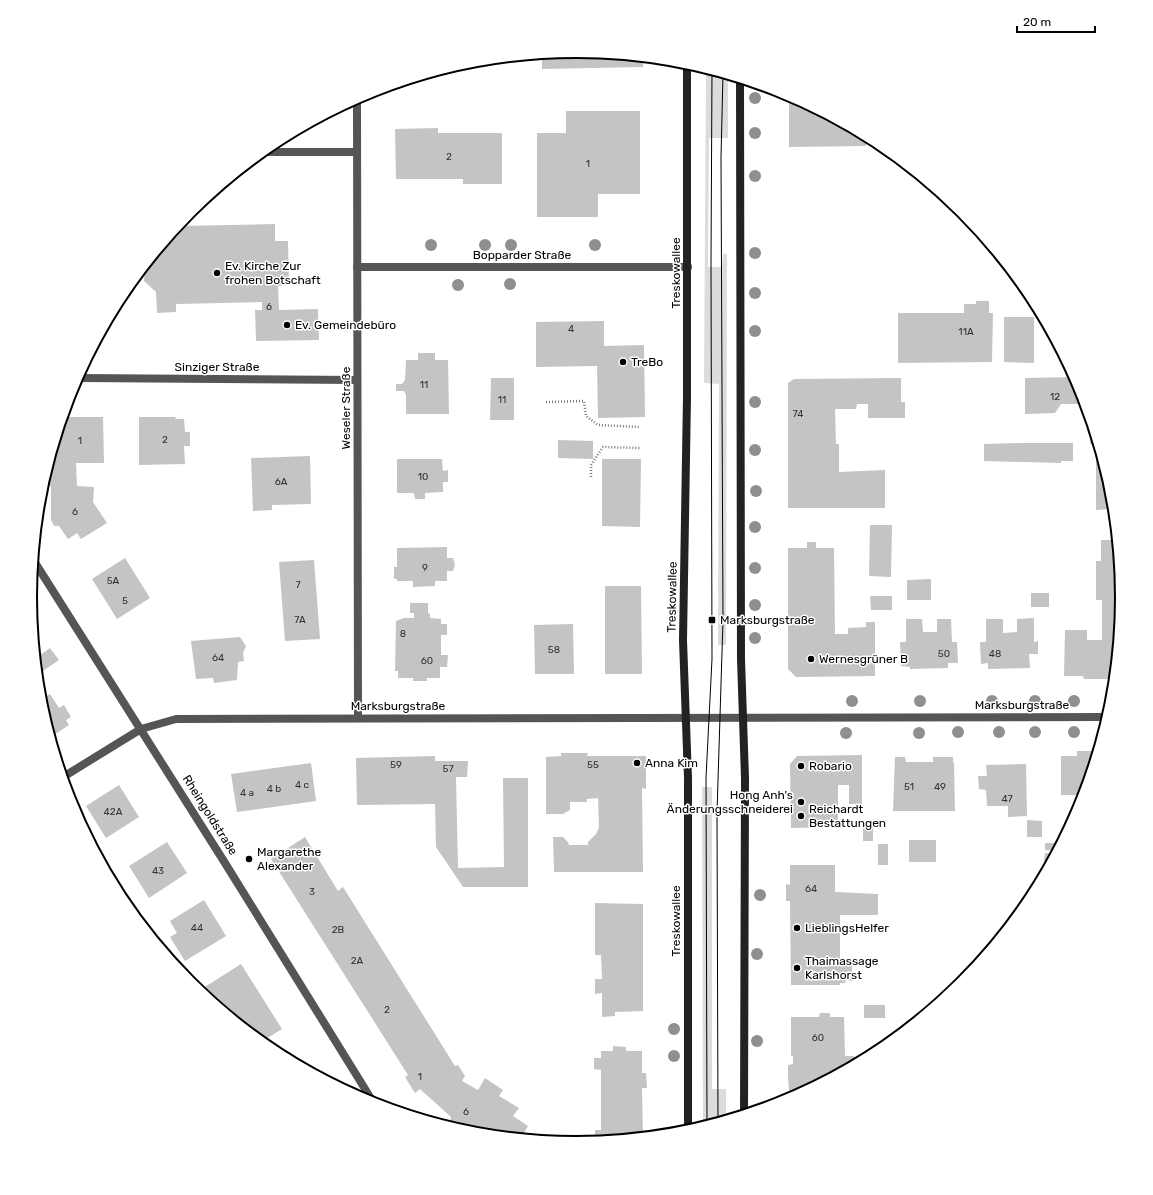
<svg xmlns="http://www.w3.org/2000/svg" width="1153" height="1195" viewBox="0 0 1153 1195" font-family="Rubik,sans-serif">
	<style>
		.green { fill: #dcdcdc }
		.building { fill: #c4c4c4 }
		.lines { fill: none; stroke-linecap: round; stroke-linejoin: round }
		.path { stroke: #777; stroke-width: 2.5; stroke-dasharray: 1 2; stroke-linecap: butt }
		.minor { stroke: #555; stroke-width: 8 }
		.secondary { stroke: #222; stroke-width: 8 }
		.tram { stroke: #000; stroke-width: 1 }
		.tree { fill: #8f8f8f }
		.poi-dot { fill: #000; stroke: #fff; stroke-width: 1.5 }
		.labels { text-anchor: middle; stroke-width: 3; stroke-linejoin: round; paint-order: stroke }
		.number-label { font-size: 10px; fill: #313131 }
		.street-label { font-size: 12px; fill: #000; stroke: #fff }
		.poi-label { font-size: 12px; fill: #000; stroke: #fff; text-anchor: start }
		.rim { fill: none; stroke: #000; stroke-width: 2 }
	</style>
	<rect width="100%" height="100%" fill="#fff"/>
	<g class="green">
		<path d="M706 68 728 75V138H709L708 267H722L723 254H727L726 645H718L719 384 704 383Z"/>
		<path d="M702 787H712V1089H726V1121L703 1128Z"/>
	</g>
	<g class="building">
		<path d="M577 51 643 58V67L542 69V54Z"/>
		<path d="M462 64 461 71H440Z"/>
		<path d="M789 97H793L867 136 866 146 789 147Z"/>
		<path d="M566 111H640V194H598V217H537V133H566Z"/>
		<path d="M438 128V133H502V184H463V179H396L395 129Z"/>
		<path d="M275 224V241H288L289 285 278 286 279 310 318 309 319 340 256 341 255 310H262V302L176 304V312L157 313 156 292 144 281 145 266 178 226Z"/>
		<path d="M976 301H989V313H993L992 362 898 363V313H964V304H976Z"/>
		<path d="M1004 317H1034V363L1004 362Z"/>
		<path d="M604 321V346L644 345 645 417 598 418 597 366 536 367V322Z"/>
		<path d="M418 353H435V360H448L449 414H406V395L404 391H396V384H402L405 380 406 360H418Z"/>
		<path d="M1075 377 1081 389 1087 408H1083V404H1061L1055 413 1025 414V378Z"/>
		<path d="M491 378H514V420H490Z"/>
		<path d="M901 378V402H905V418H868V404H857L856 409H835L836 444H839V472L885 470V508H788V383L794 379Z"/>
		<path d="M63 417H103L104 463H76L77 486 94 487 93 502 107 523 81 539 77 533 68 539 59 526H54L51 520V486H42Z"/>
		<path d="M139 417H175L176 419H184L185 432H190V446H184L185 464 139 465Z"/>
		<path d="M1091 420 1113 491 1114 509 1096 510V444H1090Z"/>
		<path d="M558 440 593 441V459L558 458Z"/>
		<path d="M1021 443H1073V461H1061V463L984 461V444Z"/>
		<path d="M310 456 311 504 272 505V510L253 511 251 458Z"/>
		<path d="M397 459H442L443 471 448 470V482H443V492L425 493V499H415L414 493H397Z"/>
		<path d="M602 459H641L640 527 602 526Z"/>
		<path d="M870 525H892L891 577 869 576Z"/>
		<path d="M1101 540H1117L1123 598 1115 679H1084L1083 676H1064L1065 630H1087V640H1102V600H1096V561H1101Z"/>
		<path d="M807 542H816V548H834L835 634H848V628L866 627V622H875V676L796 677 788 669V548H807Z"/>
		<path d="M447 547V558H453L455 565 453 571H447V581H435V586L413 587V581H397V579H394V567H397V548Z"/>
		<path d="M125 558 150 598 117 619 92 579Z"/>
		<path d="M314 560 320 639 285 641 279 562Z"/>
		<path d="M931 579V600H907V580Z"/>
		<path d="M605 586H641L642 674H605Z"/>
		<rect x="1031" y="593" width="18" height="14"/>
		<path d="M870 596H892V610H871Z"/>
		<path d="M410 603H428V613L430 614V618L441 619V624H447V635H441V655H448L447 667H440V678H427V681H413V678H398V671H395L396 621 404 618H414V613H410Z"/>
		<path d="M1034 618V642L1038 641V654H1029L1030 668 988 669V663L981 664 980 642H986V619H1003V633L1017 632V619Z"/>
		<path d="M906 619H922L923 632H937V619H951L952 642H957L958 663H948V668L910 669V667L901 666 900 642H906Z"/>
		<path d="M573 624 574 674H535L534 625Z"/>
		<path d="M240 637 246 646 243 653 244 661 238 662 237 680 214 683 213 678 196 679 191 641Z"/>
		<path d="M50 648 59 660 40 673 37 668 36 658Z"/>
		<path d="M50 694 59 708 64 705 71 717 66 720 69 725 51 737 40 700Z"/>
		<path d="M1077 751H1097L1085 795H1061V756H1077Z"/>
		<path d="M561 753H588L587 756H646V789L642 788 643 872H554L553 837H563L568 842 569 845H588V842L596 834 599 827 598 798 587 799V802H570V810L563 814H546V757L561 756Z"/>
		<path d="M862 755V804H849V785H838V827L791 828 790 764 797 756Z"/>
		<path d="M435 756V761H468L467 777H456L458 868 504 867 503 778H528V887H463L436 847 435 804 357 805 356 758Z"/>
		<path d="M895 757H905L906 762H933V757H953V762H954L955 811H893Z"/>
		<path d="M311 763 316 801 237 812 231 774Z"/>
		<path d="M1026 764 1027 816 1008 817V806H987L986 790 979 789 978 776H987L986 765Z"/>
		<path d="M119 785 139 817 106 838 86 806Z"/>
		<path d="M1027 820 1042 821V837H1027Z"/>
		<path d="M863 823 873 824V841H863Z"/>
		<path d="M305 837 338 891 343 887 455 1066 458 1065 465 1076 462 1081 478 1090 485 1078 503 1090 499 1096 519 1108 513 1116 528 1126 521 1138 474 1134 450 1120 451 1117 420 1089 415 1093 405 1077 408 1075 271 859Z"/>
		<rect x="909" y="840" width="27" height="22"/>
		<path d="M167 842 187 873 149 898 129 866Z"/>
		<path d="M1045 843H1062L1058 851 1045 850Z"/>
		<rect x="878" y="844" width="10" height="21"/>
		<path d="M1045 853H1057L1052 861H1044Z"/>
		<path d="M790 865H835V892L878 894V915H840V958H852V981L846 980 845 983H840V985H791L790 901H786V884L790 885Z"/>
		<path d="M204 900 226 936 185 961 170 937 177 933 170 921Z"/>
		<path d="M595 903 643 904V1011L615 1012V1016L602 1017V993L595 994V979H602V977L601 955H595Z"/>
		<path d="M241 964 282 1029 261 1042 204 995 200 990Z"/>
		<rect x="864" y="1005" width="21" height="13"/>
		<path d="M820 1013H830V1017H844L845 1056H854L855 1066 799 1095H794V1093L789 1090 788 1077V1065L793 1064V1056H791V1017H819Z"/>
		<path d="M613 1046 626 1047V1051H642V1073H646L647 1088H642L643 1137 595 1142V1130H601V1070L594 1069V1058H601V1051H613Z"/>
	</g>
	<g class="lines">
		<g class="path">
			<path d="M546 402 584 401 586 416 598 425 639 427"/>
			<path d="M591 477V465L603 447 640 448"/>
		</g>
		<g class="minor">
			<path d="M357 98 358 718"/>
			<path d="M263 152H357"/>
			<path d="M357 267H688"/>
			<path d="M77 378 357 380"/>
			<path d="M34 561 225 863 375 1105"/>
			<path d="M63 777 141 729 176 719 1109 717"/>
		</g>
		<g class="secondary">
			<path d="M687 63V396L683 640 688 778V1132"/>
			<path d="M740 79 741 659 745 778 744 1115"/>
		</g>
		<g class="tram">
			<path d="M718 1123 717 813 723 620 721 157 723 74"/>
			<path d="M707 1126 706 778 712 659 711 263 712 70"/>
		</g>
	</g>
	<g class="tree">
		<circle cx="755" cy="98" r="6"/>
		<circle cx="755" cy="133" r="6"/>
		<circle cx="755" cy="176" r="6"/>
		<circle cx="431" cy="245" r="6"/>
		<circle cx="485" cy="245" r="6"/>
		<circle cx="511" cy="245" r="6"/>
		<circle cx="595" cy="245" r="6"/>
		<circle cx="755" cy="253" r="6"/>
		<circle cx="510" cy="284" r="6"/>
		<circle cx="458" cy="285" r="6"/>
		<circle cx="755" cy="293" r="6"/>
		<circle cx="755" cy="331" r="6"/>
		<circle cx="755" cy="402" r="6"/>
		<circle cx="755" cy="450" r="6"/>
		<circle cx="756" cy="491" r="6"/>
		<circle cx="755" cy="527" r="6"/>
		<circle cx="755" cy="568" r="6"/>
		<circle cx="755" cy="605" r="6"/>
		<circle cx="755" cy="638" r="6"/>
		<circle cx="852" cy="701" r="6"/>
		<circle cx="920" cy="701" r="6"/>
		<circle cx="992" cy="701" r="6"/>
		<circle cx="1035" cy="701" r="6"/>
		<circle cx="1074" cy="701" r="6"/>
		<circle cx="958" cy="732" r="6"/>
		<circle cx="999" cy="732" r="6"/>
		<circle cx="1035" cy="732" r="6"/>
		<circle cx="1074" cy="732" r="6"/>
		<circle cx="846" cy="733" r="6"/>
		<circle cx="919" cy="733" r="6"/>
		<circle cx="760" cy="895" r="6"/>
		<circle cx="757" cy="954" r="6"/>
		<circle cx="674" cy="1029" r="6"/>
		<circle cx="757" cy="1041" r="6"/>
		<circle cx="674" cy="1056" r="6"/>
	</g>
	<g class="poi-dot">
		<circle cx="217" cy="273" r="4"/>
		<circle cx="287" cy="325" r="4"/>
		<circle cx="623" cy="362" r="4"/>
		<rect x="708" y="616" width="8" height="8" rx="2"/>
		<circle cx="811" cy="659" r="4"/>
		<circle cx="637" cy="763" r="4"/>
		<circle cx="801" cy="766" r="4"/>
		<circle cx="801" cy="802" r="4"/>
		<circle cx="801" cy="816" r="4"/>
		<circle cx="249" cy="859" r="4"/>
		<circle cx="797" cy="928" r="4"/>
		<circle cx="797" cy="968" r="4"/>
	</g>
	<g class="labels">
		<g class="number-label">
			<text x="449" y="160">2</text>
			<text x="588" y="167">1</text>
			<text x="269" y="310">6</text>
			<text x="571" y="332">4</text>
			<text x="966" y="335">11A</text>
			<text x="424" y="388">11</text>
			<text x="1055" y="400">12</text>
			<text x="502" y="403">11</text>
			<text x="798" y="417">74</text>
			<text x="165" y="443">2</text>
			<text x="80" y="444">1</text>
			<text x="423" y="480">10</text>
			<text x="281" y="485">6A</text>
			<text x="75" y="515">6</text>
			<text x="425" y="571">9</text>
			<text x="113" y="584">5A</text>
			<text x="298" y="588">7</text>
			<text x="125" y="604">5</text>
			<text x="300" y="623">7A</text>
			<text x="403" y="637">8</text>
			<text x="554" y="653">58</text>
			<text x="944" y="657">50</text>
			<text x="995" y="657">48</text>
			<text x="218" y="661">64</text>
			<text x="427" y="664">60</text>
			<text x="396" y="768">59</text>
			<text x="593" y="768">55</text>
			<text x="448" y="772">57</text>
			<text x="302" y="788">4 c</text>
			<text x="909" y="790">51</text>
			<text x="940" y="790">49</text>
			<text x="274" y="792">4 b</text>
			<text x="247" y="796">4 a</text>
			<text x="1007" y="802">47</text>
			<text x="113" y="815">42A</text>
			<text x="158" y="874">43</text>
			<text x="811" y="892">64</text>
			<text x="312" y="895">3</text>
			<text x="197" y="931">44</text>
			<text x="338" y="933">2B</text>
			<text x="357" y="964">2A</text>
			<text x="387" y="1013">2</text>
			<text x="818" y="1041">60</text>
			<text x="420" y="1080">1</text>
			<text x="466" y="1115">6</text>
		</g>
		<g class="street-label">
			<text x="522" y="259">Bopparder Straße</text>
			<text transform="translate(676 273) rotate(-90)" y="4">Treskowallee</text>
			<text x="217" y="371">Sinziger Straße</text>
			<text transform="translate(346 408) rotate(-90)" y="4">Weseler Straße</text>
			<text transform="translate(672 597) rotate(-89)" y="4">Treskowallee</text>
			<text x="1022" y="709">Marksburgstraße</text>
			<text x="398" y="710">Marksburgstraße</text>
			<text transform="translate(210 815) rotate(58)" y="4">Rheingoldstraße</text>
			<text transform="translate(676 921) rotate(-90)" y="4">Treskowallee</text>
		</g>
		<g class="poi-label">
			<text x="225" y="270">Ev. Kirche Zur<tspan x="225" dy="14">frohen Botschaft</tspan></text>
			<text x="295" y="329">Ev. Gemeindebüro</text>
			<text x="631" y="366">TreBo</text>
			<text x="720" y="624">Marksburgstraße</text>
			<text x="819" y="663">Wernesgrüner B</text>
			<text x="645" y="767">Anna Kim</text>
			<text x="809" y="770">Robario</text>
			<text x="793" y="799" text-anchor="end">Hong Anh's<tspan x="793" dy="14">Änderungsschneiderei</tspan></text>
			<text x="809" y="813">Reichardt<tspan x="809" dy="14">Bestattungen</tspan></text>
			<text x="257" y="856">Margarethe<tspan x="257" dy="14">Alexander</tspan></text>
			<text x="805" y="932">LieblingsHelfer</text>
			<text x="805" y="965">Thaimassage<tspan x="805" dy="14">Karlshorst</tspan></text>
		</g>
	</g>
	<path d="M0 0H1153V1195H0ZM37 597a539 539 0 1 1 1078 0a539 539 0 1 1-1078 0Z" fill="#fff" fill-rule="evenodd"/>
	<path class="rim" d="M37 597a539 539 0 1 1 1078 0a539 539 0 1 1-1078 0Z"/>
	<path d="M1017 26v6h78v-6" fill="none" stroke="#000000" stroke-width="2"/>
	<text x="1023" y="26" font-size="12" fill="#000000" stroke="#ffffff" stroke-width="3" paint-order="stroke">20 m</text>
</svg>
